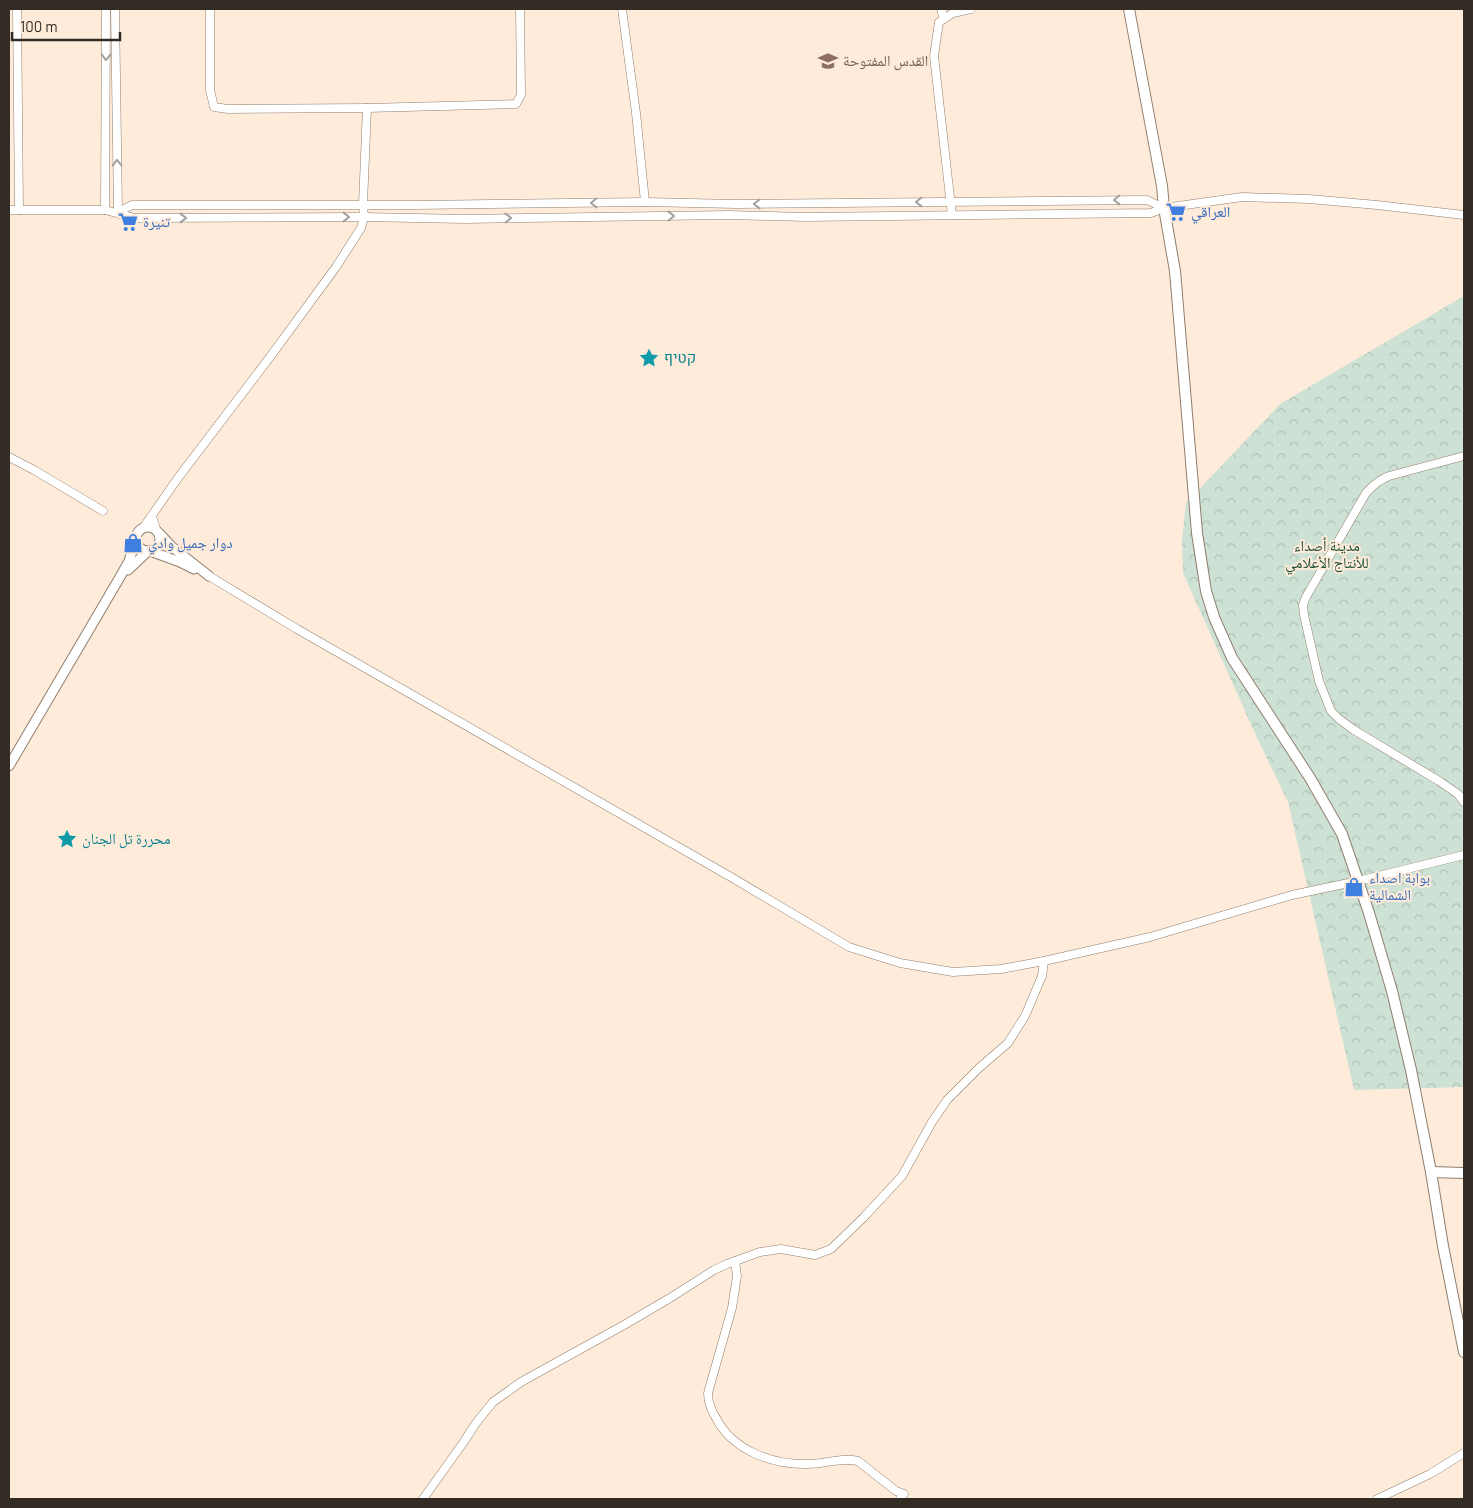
<svg xmlns="http://www.w3.org/2000/svg" width="1473" height="1508" viewBox="0 0 1473 1508" font-family="Barlow,'Noto Naskh Arabic',Heebo,sans-serif">
	<style>
		.forest { fill: url(#forest-crowns) }
		.lines { fill: none; stroke-linecap: round; stroke-linejoin: round }
		.minor-casing { stroke: #907e6e; stroke-width: 9 }
		.tertiary-casing { stroke: #907e6e; stroke-width: 11 }
		.secondary-casing { stroke: #907e6e; stroke-width: 12 }
		.minor { stroke: #fff; stroke-width: 8 }
		.tertiary { stroke: #fff; stroke-width: 9 }
		.secondary { stroke: #fff; stroke-width: 10 }
		.oneway { stroke: #a3a09d }
		.labels { text-anchor: middle; stroke-width: 4; stroke-linejoin: round; paint-order: stroke }
		.education-label { font-size: 15px; fill: #785e54; stroke: #ffebd9; text-anchor: start }
		.shop-label { font-size: 15px; fill: #366cbe; stroke: #ffebd9; text-anchor: start }
		.culture-label { font-size: 15px; fill: #0d838f; stroke: #ffebd9; text-anchor: start }
		.park-label { font-size: 15px; fill: #184e33; stroke: #ffebd9 }
	</style>
	<defs>
		<pattern id="forest-crowns" width="20" height="18" patternUnits="userSpaceOnUse" patternTransform="scale(1.25)"><rect width="20" height="18" fill="#cde2d4"/><path d="M2 6a3 3 0 1 1 6 0M12 15a3 3 0 1 1 6 0" fill="none" stroke="#b0c2b6"/></pattern>
	</defs>
	<rect width="100%" height="100%" fill="#ffebd9"/>
	<path class="forest" d="M1464 296V1087L1354 1090 1288 802 1258 740 1183 573 1182 540 1186 503 1280 404Z"/>
	<g class="lines">
		<defs>
			<g id="minor">
				<path d="M17 9 19 210"/>
				<path d="M115 9 118 212"/>
				<path d="M210 9V90L214 107 228 109 367 108 516 104 521 95 520 9"/>
				<path d="M622 9 636 113 645 202"/>
				<path d="M941 9 944 19"/>
				<path d="M9 210H105L135 218 364 217 465 219 729 215 805 217 1151 213 1164 208 1242 197 1309 199 1377 205 1464 215"/>
				<path d="M105 210 106 9"/>
				<path d="M118 212 132 205H416L645 202 736 204 1147 200 1164 208"/>
				<path d="M952 215 934 56 939 22 953 13 971 9"/>
				<path d="M1464 456 1389 476C1379 480 1373 485 1366 493L1306 597 1303 605 1304 615 1319 681 1331 711 1339 719 1354 730 1439 781 1458 794 1464 802"/>
				<path d="M9 457 34 470 103 511"/>
				<path d="M152 516 156 529"/>
				<path d="M143 528 178 478 270 357 336 267 361 228 364 217 363 204 367 108"/>
				<path d="M209 576 297 629 731 877 849 947 900 963 953 972 1001 969 1044 961 1150 937 1292 895 1358 881 1464 855"/>
				<path d="M735 1261 737 1276 732 1308 708 1393C708 1403 711 1410 716 1418 733 1451 773 1465 808 1464 825 1464 841 1457 858 1461L896 1491 904 1494 900 1499"/>
				<path d="M423 1499 463 1443 476 1423 493 1402 521 1382 624 1325 670 1298 714 1270 727 1264 760 1252 781 1249 815 1255 831 1249 864 1217 902 1176 932 1122 947 1100 979 1068 1008 1043 1025 1016 1042 976 1044 961"/>
				<path d="M1377 1499 1430 1474 1464 1453"/>
			</g>
			<g id="tertiary">
				<circle cx="148" cy="539" r="12"/>
				<path d="M160 534 171 546 209 576"/>
				<path d="M150 551 180 562 194 569"/>
				<path d="M128 570 148 551"/>
				<path d="M9 766 120 577 129 561 136 539"/>
			</g>
			<g id="secondary">
				<path d="M1129 9 1162 186 1164 208 1175 271 1197 533 1206 591 1214 617 1232 658 1310 778 1342 834 1369 913 1392 991 1411 1070 1431 1172 1443 1246 1464 1352"/>
				<path d="M1431 1172 1464 1173"/>
			</g>
		</defs>
		<use href="#minor" class="minor-casing"/>
		<use href="#tertiary" class="tertiary-casing"/>
		<use href="#secondary" class="secondary-casing"/>
		<use href="#minor" class="minor"/>
		<use href="#tertiary" class="tertiary"/>
		<use href="#secondary" class="secondary"/>
	</g>
	<defs><path id="oneway-chevron" d="M-2-3.5L2.5 0L-2 3.5" fill="none" stroke-width="1.6" stroke-linecap="round" stroke-linejoin="round" transform="scale(1.25)"/></defs>
	<g class="oneway">
		<use href="#oneway-chevron" transform="translate(106 57) rotate(91)"/>
		<use href="#oneway-chevron" transform="translate(117 163) rotate(-91)"/>
		<use href="#oneway-chevron" transform="translate(1117 200) rotate(179)"/>
		<use href="#oneway-chevron" transform="translate(919 202) rotate(179)"/>
		<use href="#oneway-chevron" transform="translate(594 203) rotate(179)"/>
		<use href="#oneway-chevron" transform="translate(757 204) rotate(179)"/>
		<use href="#oneway-chevron" transform="translate(671 216) rotate(-1)"/>
		<use href="#oneway-chevron" transform="translate(346 217)"/>
		<use href="#oneway-chevron" transform="translate(183 218)"/>
		<use href="#oneway-chevron" transform="translate(508 218) rotate(-1)"/>
	</g>
	<defs>
		<symbol id="school-bare" viewBox="-9 -9 18 18"><path d="M0-5L7-2L0 1L-7-2ZM-4 1L0 2.5L4 1V4Q0 6-4 4Z" fill="#8d6e63" stroke="#ffebd9" stroke-width="2.5" paint-order="stroke"/></symbol>
		<symbol id="supermarket-bare" viewBox="-9 -9 18 18"><path d="M-6-5.5h2.5l.6 2H6L4.5 2H-2.5L-4.4-4H-6ZM-1.5 3.2a1.3 1.3 0 1 0 .1 0ZM3 3.2a1.3 1.3 0 1 0 .1 0Z" fill="#3f7fe0" stroke="#ffebd9" stroke-width="2.5" paint-order="stroke"/></symbol>
		<symbol id="sight-bare" viewBox="-9 -9 18 18"><path d="M0-6L1.8-2.2L6-1.7L2.9 1.2L3.7 5.4L0 3.3L-3.7 5.4L-2.9 1.2L-6-1.7L-1.8-2.2Z" fill="#0f9aa8" stroke="#ffebd9" stroke-width="2.5" paint-order="stroke"/></symbol>
		<symbol id="shop-bare" viewBox="-9 -9 18 18"><path d="M-5-2.5h2.3a2.7 3.5 0 0 1 5.4 0H5L5.5 6h-11ZM-1.5-2.5h3a1.5 2.3 0 0 0-3 0Z" fill="#3f7fe0" stroke="#ffebd9" stroke-width="2.5" paint-order="stroke"/></symbol>
	</defs>
	<g fill-rule="evenodd">
		<use href="#school-bare" x="814" y="47" width="28" height="28"/>
		<use href="#supermarket-bare" x="1162" y="198" width="28" height="28"/>
		<use href="#supermarket-bare" x="114" y="208" width="28" height="28"/>
		<use href="#sight-bare" x="635" y="344" width="28" height="28"/>
		<use href="#shop-bare" x="119" y="529" width="28" height="28"/>
		<use href="#sight-bare" x="53" y="825" width="28" height="28"/>
		<use href="#shop-bare" x="1340" y="873" width="28" height="28"/>
	</g>
	<g class="labels">
		<g class="education-label">
			<text x="843" y="66">القدس المفتوحة</text>
		</g>
		<g class="shop-label">
			<text x="1191" y="217">العراقي</text>
			<text x="143" y="227">تنيرة</text>
			<text x="148" y="548">دوار جميل وادي</text>
			<text x="1369" y="883">بوابة اصداء<tspan x="1369" dy="17">الشمالية</tspan></text>
		</g>
		<g class="culture-label">
			<text x="664" y="363">קטיף</text>
			<text x="82" y="844">محررة تل الجنان</text>
		</g>
		<g class="park-label">
			<text x="1327" y="551">مدينة أصداء<tspan x="1327" dy="17">للأنتاج الأعلامي</tspan></text>
		</g>
	</g>
	<rect width="1473" height="1508" fill="none" stroke="#332c25" stroke-width="20"/>
	<path d="M12 32v8h108v-8" fill="none" stroke="#332c25" stroke-width="2.5"/>
	<text x="20" y="32" font-size="15" fill="#332c25" stroke="#ffebd9" stroke-width="4" paint-order="stroke">100 m</text>
</svg>
